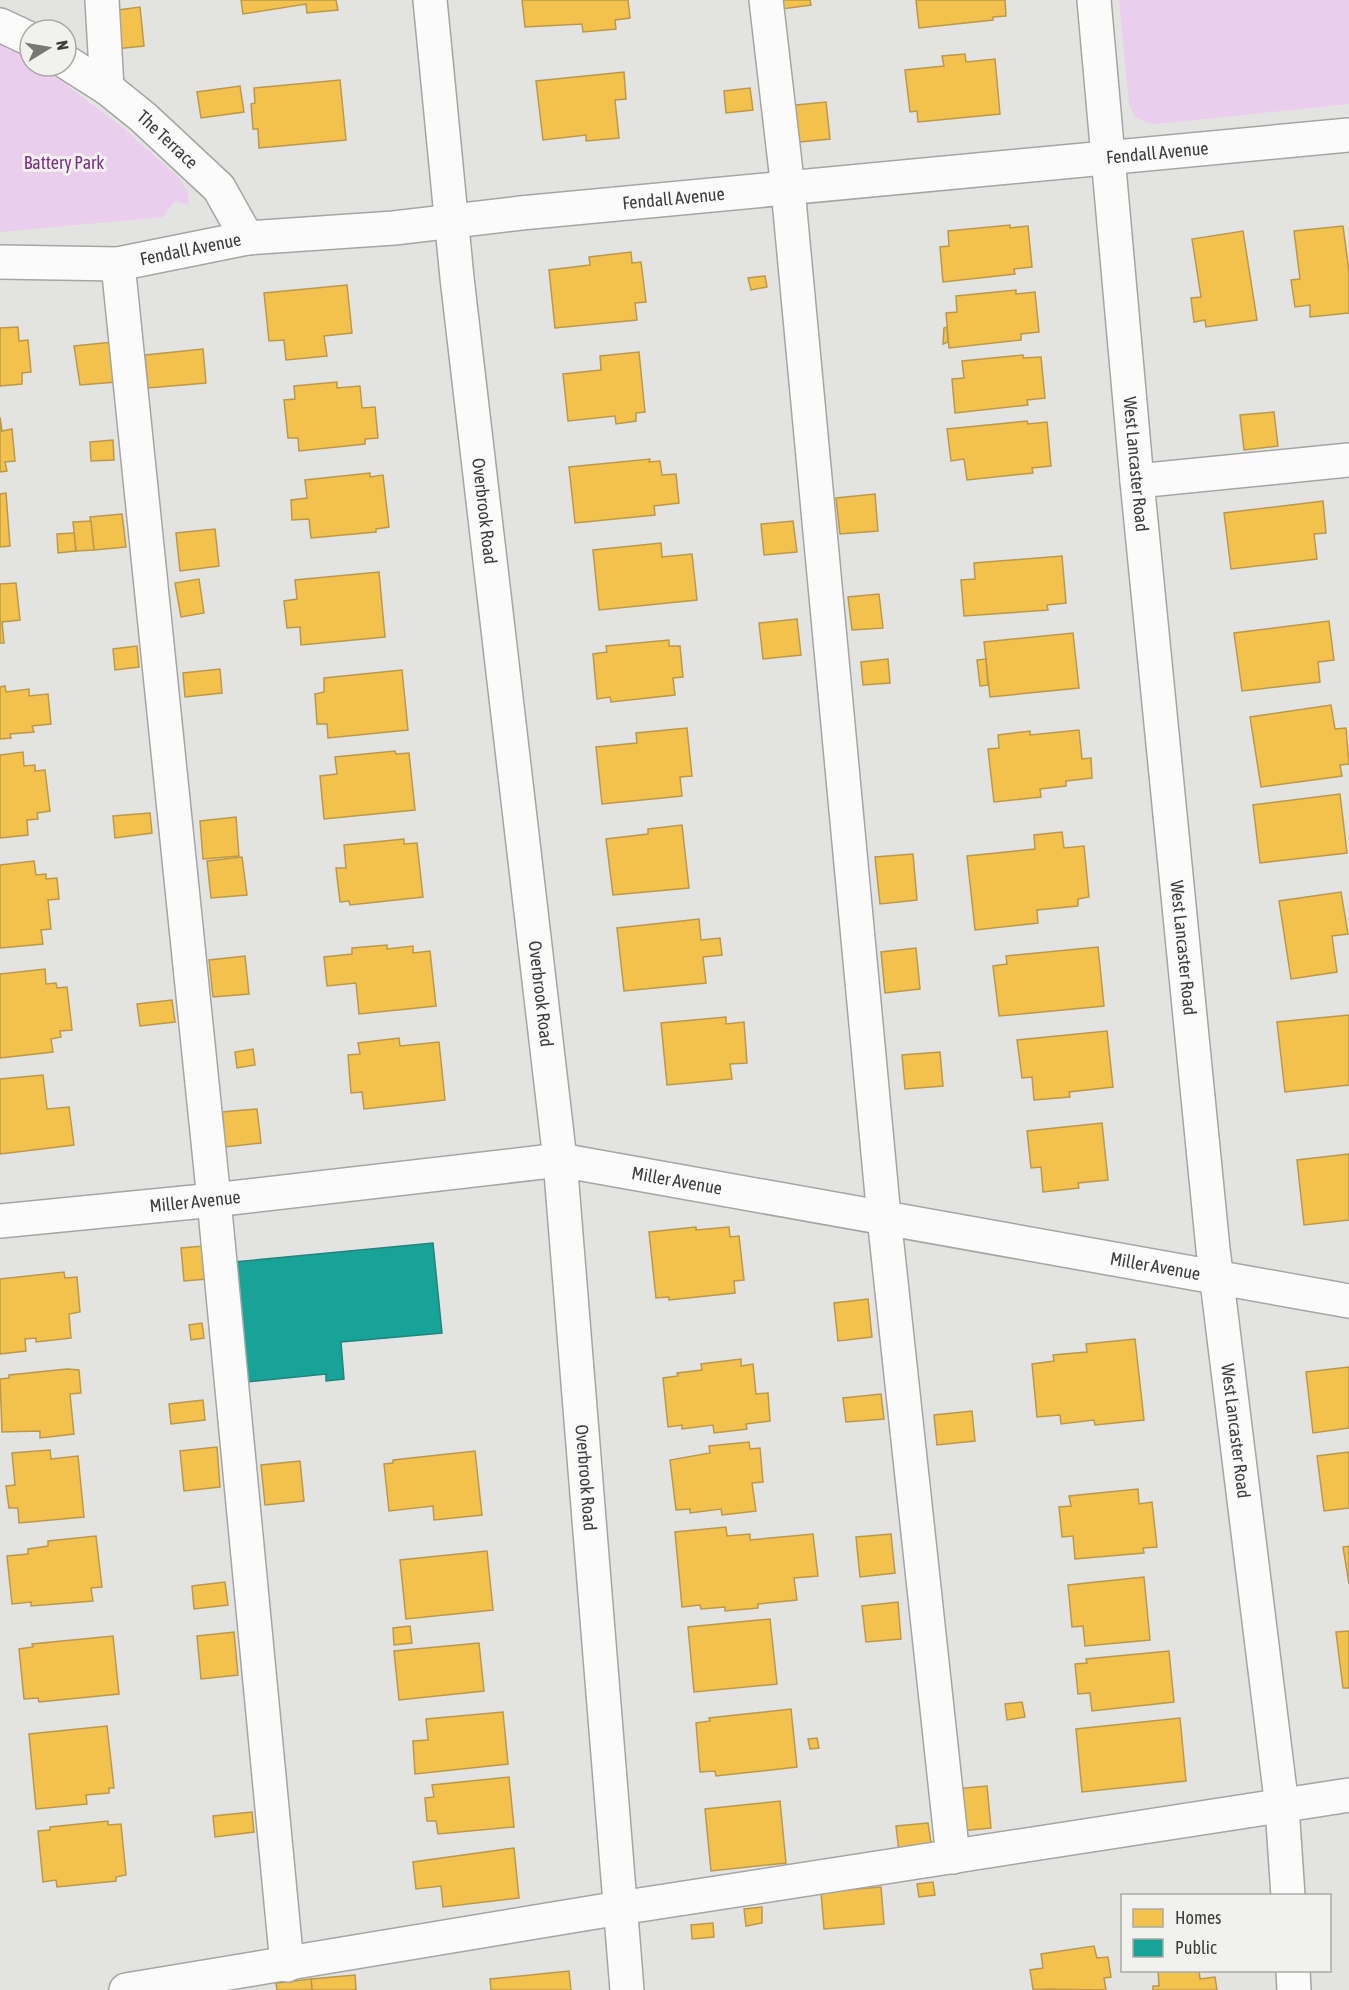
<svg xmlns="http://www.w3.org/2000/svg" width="1349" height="1990" viewBox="0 0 1349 1990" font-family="'Asap Condensed',sans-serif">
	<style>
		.green { fill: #ebceed }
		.homes { fill: #f2c14e; stroke: #bc9949; stroke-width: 1.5 }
		.public { fill: #17a398; stroke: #22847c; stroke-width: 1.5 }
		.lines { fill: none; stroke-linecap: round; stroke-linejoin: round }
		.minor-casing { stroke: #a5a5a4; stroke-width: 36 }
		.minor { stroke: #fbfbfb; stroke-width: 33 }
		.labels { text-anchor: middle; stroke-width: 6; stroke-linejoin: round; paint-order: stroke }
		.street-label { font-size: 18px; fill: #3d3d3c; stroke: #f1f2ee }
		.park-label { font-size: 18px; fill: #7d2e86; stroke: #f1f2ee }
	</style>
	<rect width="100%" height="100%" fill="#e3e3e2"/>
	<g class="green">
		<path d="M1119 0H1349V104L1155 124C1141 122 1133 118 1129 104Z"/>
		<path d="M0 40 30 58V66H41L123 128 178 177 188 192 189 205 175 201 163 217 0 232Z"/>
	</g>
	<g class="homes">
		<path d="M241 0H336L338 10 307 13 306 4 243 14Z"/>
		<path d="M522 0H628L630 18 615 20 616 29 583 32 582 24 525 27Z"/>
		<path d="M781 0H810L811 5 782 9Z"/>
		<path d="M916 0H1005L1006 16 993 17V20L919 28Z"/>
		<path d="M140 7 144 46 115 49 111 11Z"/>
		<path d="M965 54 966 62 995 59 1000 114 918 122 917 111 910 112 905 70 944 66 942 56Z"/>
		<path d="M624 72 626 99 615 100 619 138 586 141V135L543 140 536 81Z"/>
		<path d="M340 80 346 140 259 148 258 129H253L251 104 255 103 254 88Z"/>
		<path d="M240 86 244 112 201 118 197 92Z"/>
		<path d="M750 88 753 110 726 113 724 91Z"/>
		<path d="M826 102 830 139 790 143 786 106Z"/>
		<path d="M1010 225V228L1028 226 1032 267 1014 269 1015 274 943 282 940 247 949 246 948 231Z"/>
		<path d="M1343 226 1349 271V313L1310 317V305L1295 307 1291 280 1300 279 1294 231Z"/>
		<path d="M1243 231 1257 320 1206 327 1205 320 1194 322 1191 298 1201 297 1192 239Z"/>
		<path d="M631 252 632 263 641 262 646 302 635 303 637 320 555 328 549 270 590 265 589 257Z"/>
		<path d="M765 276 767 287 751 290 748 278Z"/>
		<path d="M347 285 352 333 324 336 327 356 286 360 284 340 269 341 264 293Z"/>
		<path d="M1016 290V294L1035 292 1039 332 1021 334V340L949 348 946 313 957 312 956 296Z"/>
		<path d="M18 327 19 341 28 340 31 372 22 373V384L0 386V328Z"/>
		<path d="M947 327 948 342 943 344 944 328Z"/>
		<path d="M113 342 117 382 80 385 74 346Z"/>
		<path d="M203 349 206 383 148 388 145 355Z"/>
		<path d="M639 352 645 412 636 413V421L616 424 615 416 568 421 563 374 601 370 600 356Z"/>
		<path d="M1023 355V358L1041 357 1045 398 1027 400 1028 405 955 413 952 379 964 378 962 361Z"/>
		<path d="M337 382V388L360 386 362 408 375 407 378 438 365 439V444L299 451 298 438H288L284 400 295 399 294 386Z"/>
		<path d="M1274 412 1278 446 1244 450 1240 415Z"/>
		<path d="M0 417 2 431 12 429 15 461 5 462 7 471 0 472Z"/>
		<path d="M1027 421 1028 424 1047 422 1051 466 1032 468 1033 473 967 480 964 459 951 461 947 429Z"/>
		<path d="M113 440 114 460 91 461 90 442Z"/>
		<path d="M650 459 649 462 660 461 662 475 676 474 679 503 654 506 655 515 575 523 569 467Z"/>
		<path d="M370 473V477L383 475 389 527 376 529V532L311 538 309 519 292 520 291 500 307 498 305 480Z"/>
		<path d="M6 493 10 546 0 547V494Z"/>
		<path d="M875 494 878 531 840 534 836 498Z"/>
		<path d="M1323 501 1326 533 1314 534 1317 559 1231 569 1224 513Z"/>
		<path d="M122 514 126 547 94 550 90 517Z"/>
		<path d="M91 521 94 550 76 551 73 522Z"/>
		<path d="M793 521 797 552 764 555 761 524Z"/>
		<path d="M215 529 219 566 180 571 176 533Z"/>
		<path d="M74 533 76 551 58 553 57 534Z"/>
		<path d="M661 543 662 557 692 554 697 600 599 610 593 550Z"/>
		<path d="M1062 556 1066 603 1047 605 1048 610 964 616 961 580 975 579 974 563Z"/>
		<path d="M379 572 385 637 301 645 300 627 287 628 284 601 297 599 295 580Z"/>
		<path d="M199 579 204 613 181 617 175 583Z"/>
		<path d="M16 583 20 620 2 622 4 643H0V584Z"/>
		<path d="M879 594 883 628 852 630 848 597Z"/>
		<path d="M797 619 801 655 763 659 759 623Z"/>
		<path d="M1329 621 1334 660 1318 662 1320 682 1242 691 1234 633Z"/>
		<path d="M1073 633 1079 688 990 697 984 642Z"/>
		<path d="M669 640V646H680L683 677 673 678 675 695 611 702 610 697 597 699 593 654 607 652 606 646Z"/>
		<path d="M137 646 139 667 115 670 113 649Z"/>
		<path d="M888 659 890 683 863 685 861 662Z"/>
		<path d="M986 659 988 685 980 686 977 660Z"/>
		<path d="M220 669 222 693 185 697 183 673Z"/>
		<path d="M402 670 408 730 328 738 327 724H317L315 694 324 692V678Z"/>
		<path d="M5 686 6 692 29 689V696L48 694 51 724 32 726 34 732 10 734 11 738 0 739V687Z"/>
		<path d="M1331 705 1335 729 1346 728 1349 764 1340 765 1342 776 1261 787 1250 717Z"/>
		<path d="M687 728 692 776 680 777 682 796 602 804 596 747 637 743 636 733Z"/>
		<path d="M1079 730 1082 759 1091 758 1092 778 1066 781V786L1040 789 1041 797 994 802 988 749 999 748 998 735 1030 731V735Z"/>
		<path d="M395 751 396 754 409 753 415 810 324 819 320 776 337 774 335 757Z"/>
		<path d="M23 752 24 766 35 765V771L45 770 50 811 37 813 38 819 27 820 28 835 0 838V755Z"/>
		<path d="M1340 794 1347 853 1260 863 1253 805Z"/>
		<path d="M150 813 152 833 115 838 113 816Z"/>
		<path d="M236 817 239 856 203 859 200 821Z"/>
		<path d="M682 825 689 888 613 895 606 839 648 834V829Z"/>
		<path d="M1062 832 1064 848 1084 846 1089 897 1078 899V906L1037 910 1038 923 975 930 967 856 1035 849 1034 835Z"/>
		<path d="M404 839V844L417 843 423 897 350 905 349 901 340 902 336 868H346L344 845Z"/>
		<path d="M913 854 917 900 880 904 875 857Z"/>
		<path d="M242 857 247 895 211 898 207 861Z"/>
		<path d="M34 861 36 875 46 874V879L57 878 59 899 48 900 51 929 41 930 43 944 0 948V865Z"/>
		<path d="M1341 892 1348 934 1332 936 1337 972 1291 979 1279 901Z"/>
		<path d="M699 919 701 940 720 938 722 955 703 957 706 983 624 991 617 928Z"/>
		<path d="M387 945V949L413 946V953L430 951 436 1006 359 1014 356 983 327 986 324 957 352 954V948Z"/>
		<path d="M1098 947 1104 1006 999 1016 993 966 1007 964 1006 956Z"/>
		<path d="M916 948 920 989 885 993 881 952Z"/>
		<path d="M245 956 249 994 213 997 209 960Z"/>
		<path d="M45 969 46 984 56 983 57 988 67 987 72 1030 60 1031 61 1037 51 1039 53 1052 0 1058V974Z"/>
		<path d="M172 1000 175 1022 140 1026 137 1004Z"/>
		<path d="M1349 1015V1085L1285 1092 1277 1022Z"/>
		<path d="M726 1017V1024L744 1022 747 1063 730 1064 732 1079 667 1085 661 1023Z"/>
		<path d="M1107 1031 1113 1087 1069 1092 1070 1097 1034 1100 1032 1077 1022 1078 1017 1040Z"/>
		<path d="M399 1038 400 1046 439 1042 445 1100 364 1109 362 1092 351 1093 348 1055 360 1054 358 1043Z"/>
		<path d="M253 1049 255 1065 237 1068 235 1052Z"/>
		<path d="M940 1052 943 1086 905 1089 902 1055Z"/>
		<path d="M43 1075 47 1109 69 1107 74 1145 0 1154V1079Z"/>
		<path d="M257 1109 261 1143 225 1147 222 1112Z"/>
		<path d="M1102 1123 1108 1180 1078 1183 1079 1188 1043 1192 1041 1167 1031 1168 1027 1131Z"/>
		<path d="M1349 1154V1220L1304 1225 1297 1160Z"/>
		<path d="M696 1227V1230L729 1227 730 1237 739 1236 744 1280 734 1281 735 1293 669 1300V1297L656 1298 649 1232Z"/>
		<path d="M203 1246 207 1279 184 1281 181 1248Z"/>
		<path d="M64 1272 65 1278 77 1277 80 1312 69 1314 71 1338 36 1342V1338L25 1339 26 1351 0 1354V1279Z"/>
		<path d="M868 1299 872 1337 838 1341 834 1303Z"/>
		<path d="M202 1323 204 1338 191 1340 189 1325Z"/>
		<path d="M1135 1339 1144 1420 1095 1425 1094 1420 1061 1424 1060 1415 1037 1417 1032 1364 1054 1361 1053 1355 1087 1352 1086 1344Z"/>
		<path d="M741 1359V1366L753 1364 756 1394 768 1393 770 1421 746 1424 747 1429 714 1433 713 1425 682 1429V1425L668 1427 663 1378 678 1376 677 1373 702 1370 701 1364Z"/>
		<path d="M1349 1367V1428L1313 1433 1306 1372Z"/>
		<path d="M67 1369 79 1370 81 1393 70 1394 74 1434 40 1438V1431L2 1432 0 1379 9 1378V1375Z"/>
		<path d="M881 1394 884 1419 846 1422 843 1398Z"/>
		<path d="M203 1400 205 1420 171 1424 169 1404Z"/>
		<path d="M972 1411 975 1441 937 1445 934 1415Z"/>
		<path d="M749 1442 750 1449 760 1448 763 1482 752 1483 756 1511 722 1515 721 1509 690 1513V1509L676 1510 670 1460 710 1453 709 1446Z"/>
		<path d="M217 1447 220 1487 184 1491 180 1451Z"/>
		<path d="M50 1450 51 1459 78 1456 84 1517 19 1523 18 1508H9L6 1486 15 1485 12 1453Z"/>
		<path d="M475 1451 482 1515 434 1520 433 1506 389 1511 384 1464 393 1463V1460Z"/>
		<path d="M1349 1452V1508L1324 1511 1317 1456Z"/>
		<path d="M300 1461 304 1501 265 1505 261 1465Z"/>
		<path d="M1138 1489 1139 1504 1152 1502 1157 1547 1143 1548 1144 1553 1075 1559 1073 1536 1062 1537 1059 1507 1071 1506 1069 1496Z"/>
		<path d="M726 1527 727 1536 750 1534V1540L813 1534 818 1576 794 1578 797 1600 758 1604V1608L725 1611V1607L701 1609 700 1605 682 1607 675 1532Z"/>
		<path d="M891 1534 895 1573 860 1577 856 1537Z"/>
		<path d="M96 1536 102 1587 91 1588 93 1601 31 1606V1602L12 1604 7 1556 28 1554V1549L48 1546V1541Z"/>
		<path d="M1349 1546V1584L1343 1547Z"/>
		<path d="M487 1551 493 1610 406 1619 400 1560Z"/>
		<path d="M1144 1577 1150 1640 1085 1646 1083 1626 1072 1627 1068 1585Z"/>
		<path d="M225 1582 228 1605 194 1609 192 1586Z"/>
		<path d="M898 1602 901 1639 866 1642 862 1606Z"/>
		<path d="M770 1619 777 1684 694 1692 688 1627Z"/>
		<path d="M410 1626 412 1643 394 1645 393 1628Z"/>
		<path d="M1349 1631V1688H1343L1336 1632Z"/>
		<path d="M234 1632 238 1675 201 1679 197 1636Z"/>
		<path d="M113 1636 119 1694 39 1702 38 1698 24 1699 19 1649 33 1647 32 1644Z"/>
		<path d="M479 1643 484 1691 399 1700 394 1651Z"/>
		<path d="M1169 1651 1174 1702 1092 1711 1090 1693 1078 1694 1075 1664 1087 1663 1086 1659Z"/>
		<path d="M1022 1702 1025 1717 1007 1720 1005 1704Z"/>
		<path d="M791 1709 797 1767 716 1776 715 1771 700 1772 696 1723 710 1721 709 1718Z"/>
		<path d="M503 1712 508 1764 415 1774 413 1741 428 1740 426 1719Z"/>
		<path d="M1180 1718 1186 1781 1082 1792 1076 1729Z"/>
		<path d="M107 1726 114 1788H109V1793L86 1795 87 1804 36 1809 29 1734Z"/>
		<path d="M817 1738 819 1748 810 1749 808 1739Z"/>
		<path d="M509 1777 514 1827 438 1834 436 1821H427L425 1798 434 1797 432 1785Z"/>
		<path d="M987 1786 991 1828 960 1831 956 1789Z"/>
		<path d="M780 1801 786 1863 711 1871 705 1809Z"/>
		<path d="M252 1812 254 1832 215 1837 213 1816Z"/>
		<path d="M108 1821V1825L121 1824 126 1875 116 1877V1881L57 1887 56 1880 43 1882 38 1831 50 1830V1827Z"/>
		<path d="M928 1823 932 1849 899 1852 896 1826Z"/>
		<path d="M514 1848 519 1898 443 1907 441 1886 416 1889 413 1862Z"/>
		<path d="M933 1882 935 1895 919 1897 917 1884Z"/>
		<path d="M881 1887 884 1924 824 1929 821 1892Z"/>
		<path d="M762 1907V1923L746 1926 744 1909Z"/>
		<path d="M713 1923 714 1937 692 1939 691 1925Z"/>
		<path d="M1094 1946 1097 1958 1108 1957 1111 1977 1104 1978 1106 1990 1033 1989 1030 1970 1043 1968 1041 1954Z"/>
		<path d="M1158 1970H1199L1200 1979 1215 1977 1217 1990H1153V1986H1159Z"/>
		<path d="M569 1971 571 1990H491L490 1979Z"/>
		<path d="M355 1975 356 1990H312L311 1979Z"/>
		<path d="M311 1979 312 1990H277L276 1983Z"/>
	</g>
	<path class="public" d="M433 1243 442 1333 341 1342 344 1379 326 1381V1374L247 1382 234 1262Z"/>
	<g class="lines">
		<defs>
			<g id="minor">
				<path d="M102 0 107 88"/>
				<path id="s1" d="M430 0 457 278 560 1160 627 1990"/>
				<path d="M766 0 788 189 884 1217 953 1857"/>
				<path id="s2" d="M1094 0 1137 481 1213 1249 1282 1807 1288 1896"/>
				<path d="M0 25 30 39"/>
				<path id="s3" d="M66 62 107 88 143 117 219 188 247 238"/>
				<path id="s4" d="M0 262 118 264 247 238 394 228 521 213 1349 135"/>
				<path d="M118 264 214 1200 287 1965"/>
				<path d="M1137 481 1349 460"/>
				<path id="s5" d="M0 1221 214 1200 560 1160 1349 1301"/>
				<path d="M1293 1970 1294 1990"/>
				<path d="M126 1990 620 1908 1349 1795"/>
			</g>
		</defs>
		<use href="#minor" class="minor-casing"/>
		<use href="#minor" class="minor"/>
	</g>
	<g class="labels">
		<g class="street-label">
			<text dy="6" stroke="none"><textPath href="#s3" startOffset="128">The Terrace</textPath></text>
			<text dy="6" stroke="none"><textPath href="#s4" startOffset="1164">Fendall Avenue</textPath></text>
			<text dy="6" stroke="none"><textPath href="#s4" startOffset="678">Fendall Avenue</textPath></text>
			<text dy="6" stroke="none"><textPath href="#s4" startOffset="192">Fendall Avenue</textPath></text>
			<text dy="6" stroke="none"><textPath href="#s2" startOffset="466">West Lancaster Road</textPath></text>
			<text dy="6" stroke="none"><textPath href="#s1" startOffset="514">Overbrook Road</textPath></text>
			<text dy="6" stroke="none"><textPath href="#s2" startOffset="952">West Lancaster Road</textPath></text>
			<text dy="6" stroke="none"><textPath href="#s1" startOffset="1000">Overbrook Road</textPath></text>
			<text dy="6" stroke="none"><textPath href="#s5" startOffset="682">Miller Avenue</textPath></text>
			<text dy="6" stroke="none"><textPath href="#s5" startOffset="196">Miller Avenue</textPath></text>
			<text dy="6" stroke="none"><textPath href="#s5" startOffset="1168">Miller Avenue</textPath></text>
			<text dy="6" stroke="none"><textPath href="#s2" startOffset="1438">West Lancaster Road</textPath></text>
			<text dy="6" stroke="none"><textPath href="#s1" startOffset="1486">Overbrook Road</textPath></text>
		</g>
		<g class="park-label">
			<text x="64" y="169">Battery Park</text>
		</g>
	</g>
	<rect x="1121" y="1894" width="210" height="78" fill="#f1f2ee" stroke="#a9aaa7" stroke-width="1.5"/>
	<rect x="1133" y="1909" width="30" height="18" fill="#f2c14e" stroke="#a9aaa7" stroke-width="1.5"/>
	<text x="1175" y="1924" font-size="18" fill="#3d3d3c">Homes</text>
	<rect x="1133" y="1939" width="30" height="18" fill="#17a398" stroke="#a9aaa7" stroke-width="1.5"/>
	<text x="1175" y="1954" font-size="18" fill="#3d3d3c">Public</text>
	<g transform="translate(48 48) rotate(79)"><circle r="28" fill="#f1f2ee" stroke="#a9aaa7" stroke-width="1.5"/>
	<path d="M0-4.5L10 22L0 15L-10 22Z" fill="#777776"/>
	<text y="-9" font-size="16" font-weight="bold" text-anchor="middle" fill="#3d3d3c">N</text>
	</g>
</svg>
